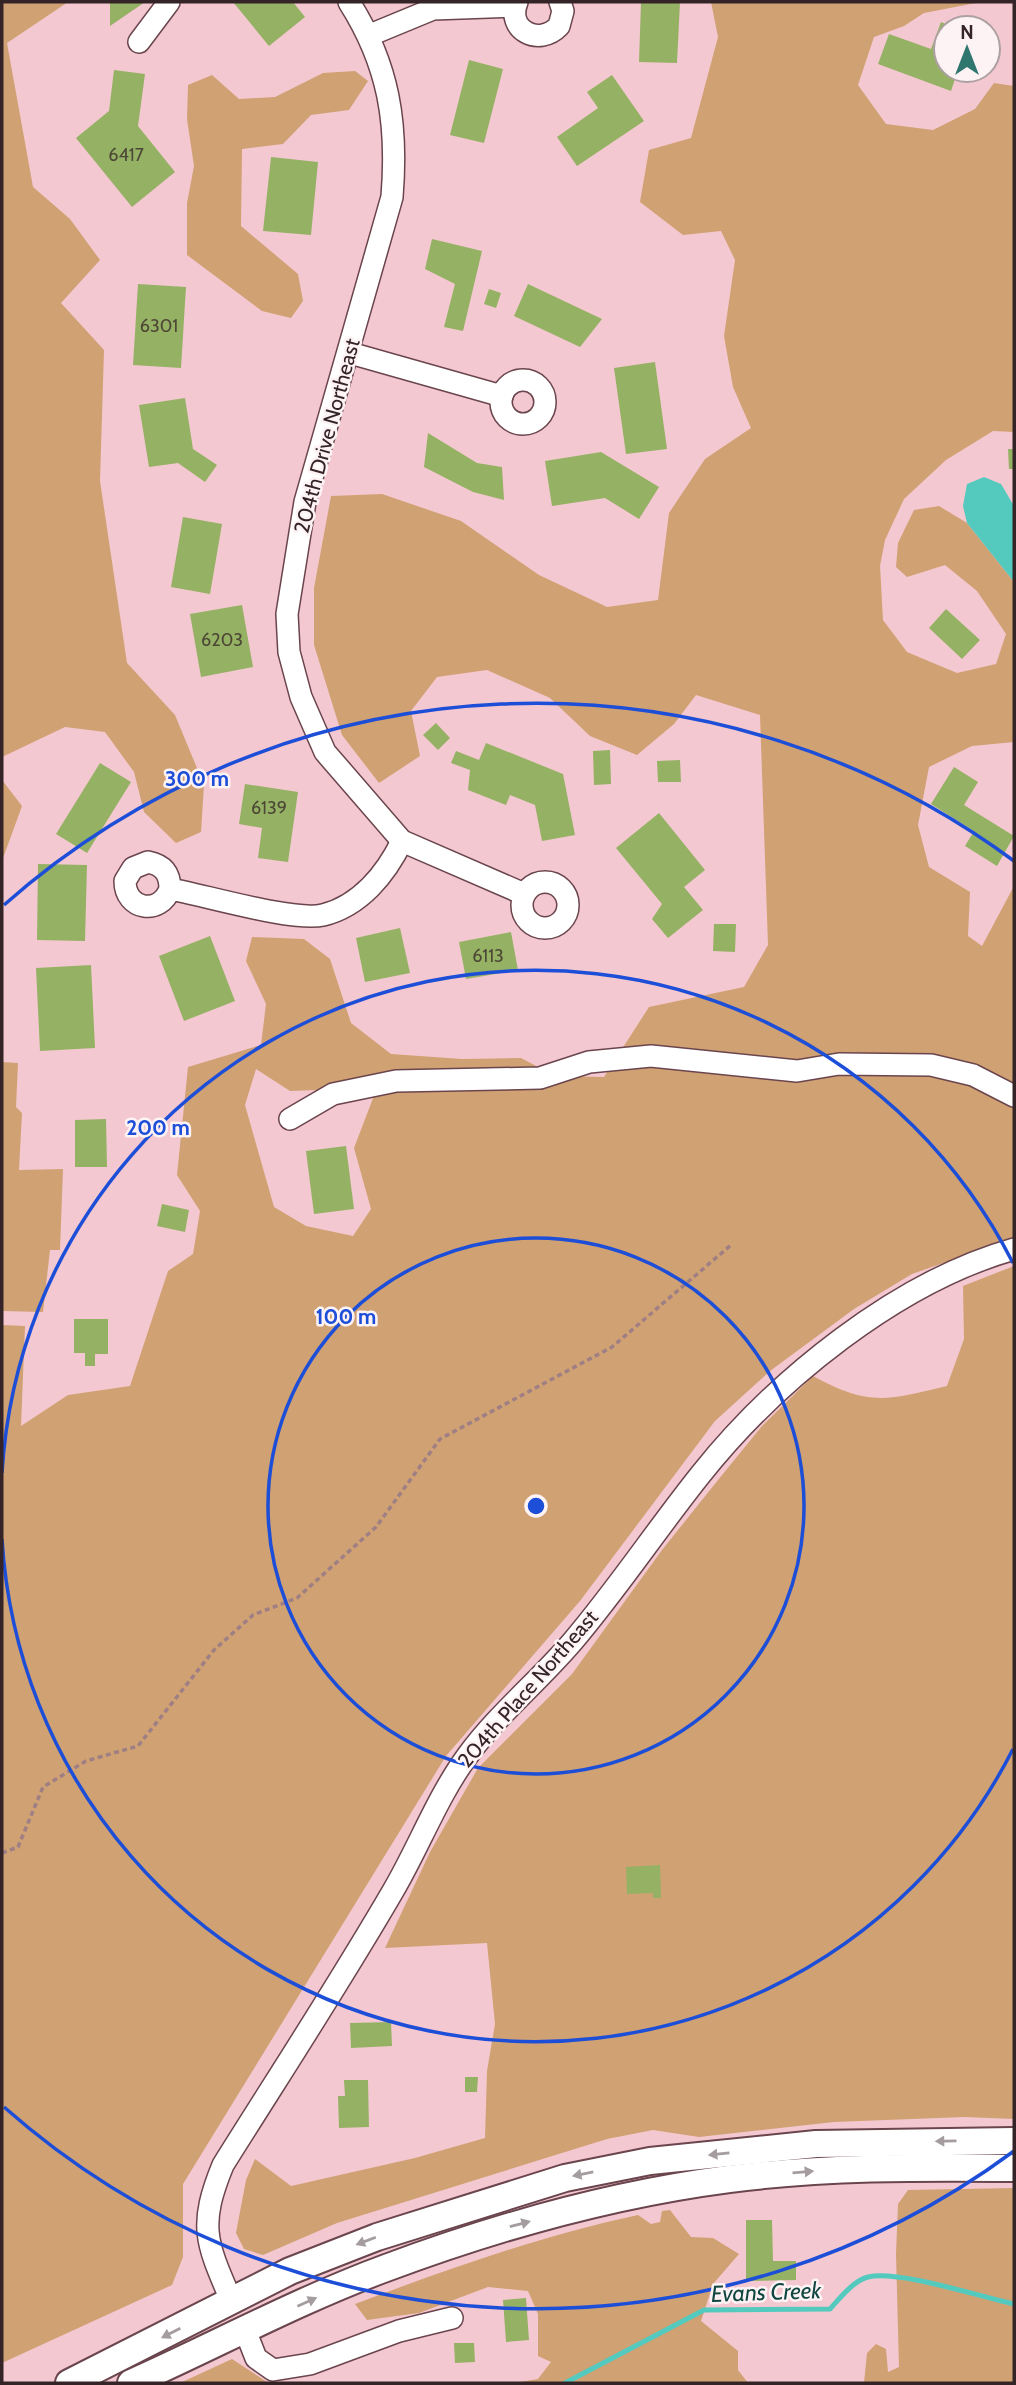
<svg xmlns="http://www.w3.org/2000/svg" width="1016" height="2385" viewBox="0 0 1016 2385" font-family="Cabin,sans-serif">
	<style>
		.green { fill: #d0a173; fill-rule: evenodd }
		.water { fill: #54cabe }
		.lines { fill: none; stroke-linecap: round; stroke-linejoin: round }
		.stream { stroke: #54cabe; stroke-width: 5 }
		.building { fill: #95b164 }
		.minor-casing { stroke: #6a454d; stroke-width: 24 }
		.major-casing { stroke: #6a454d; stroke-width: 30 }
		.path { stroke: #9f7f84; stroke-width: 3.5; stroke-dasharray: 5 3.5; stroke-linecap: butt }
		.minor { stroke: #fff; stroke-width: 21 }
		.major { stroke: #fff; stroke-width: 26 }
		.oneway { fill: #a49c9e }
		.ring { fill: none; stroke: #1d4ed8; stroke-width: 3.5 }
		.labels { text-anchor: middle; stroke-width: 5; stroke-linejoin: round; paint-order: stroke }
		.number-label { font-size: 18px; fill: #4d4736 }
		.street-label { font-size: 21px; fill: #352427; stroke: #fdf3f5 }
		.water-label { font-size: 23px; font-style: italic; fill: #104640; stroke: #fdf3f5 }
		.centre { fill: #1d4ed8; stroke: #fdf3f5; stroke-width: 3.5 }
		.ring-label { font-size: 21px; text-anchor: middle; font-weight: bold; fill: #1d4ed8; stroke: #fdf3f5; stroke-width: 5; stroke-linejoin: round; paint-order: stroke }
	</style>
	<rect width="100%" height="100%" fill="#f4c8d0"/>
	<g class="green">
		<path d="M2 2H68L7 43 33 187 70 219 100 260 61 303 104 350 100 481 127 663 175 715 204 785 201 832 176 843 144 812 134 772 105 732 65 727 2 757Z"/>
		<path d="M711 2H981L924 13 904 26 874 37 858 85 886 124 933 130 975 109 994 83 1014 86V432L993 431 946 460 904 499 885 540 880 566 883 620 907 652 957 673 996 664 1006 634 977 591 945 565 907 577 896 567 898 543 914 510 939 506 967 523 1014 582V742L972 746 929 767 918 825 929 867 970 892 968 936 982 946 1014 886V1238L912 1274 854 1309 770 1371 715 1421 580 1601 446 1756 183 2184V2257L172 2285 2 2363V1325L25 1326 21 1426 68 1395 130 1386 168 1271 193 1254 200 1211 177 1175 188 1067 261 1045 266 1004 246 961 252 937 304 939 330 959 351 1023 391 1054 462 1059 521 1058 555 1076 604 1077 649 1007 744 987 768 945 760 715 696 695 674 724 637 755 590 736 550 698 487 670 437 677 411 711 420 756 379 783 342 735 314 645V588L331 496 382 494 461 521 539 575 607 607 658 600 669 513 705 459 751 428 733 387 724 336 735 260 721 231 683 235 640 202 649 150 691 138 718 37ZM256 1069 290 1091 348 1089 375 1093 354 1148 371 1209 353 1236 306 1226 274 1207 245 1105Z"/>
		<path d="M355 71 368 81 349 110 311 115 283 144 242 149 241 226 298 274 303 301 291 318 262 311 187 255V203L194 166 187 119 188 85 212 75 239 99 275 97 323 73Z"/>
		<path d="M2 780 22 806 2 861Z"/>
		<path d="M2 1062 18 1063 16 1107 22 1113 19 1170 63 1169 60 1250H50L43 1312 2 1311Z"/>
		<path d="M1014 1266V2119L965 2117 834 2122 699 2137 653 2130 607 2139 337 2223 263 2255 244 2249 236 2233 246 2180 255 2159 291 2186 415 2158 485 2138 487 2071 495 2024 487 1943 385 1948 430 1852 478 1768 572 1674 662 1550 718 1480 762 1426 813 1376C870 1407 887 1400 947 1386L964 1339 963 1286Z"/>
		<path d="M1014 2188V2383H864L867 2353 876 2344 886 2349 888 2372 899 2367 896 2254 898 2204 908 2190Z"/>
		<path d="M670 2210 691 2237 713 2238 739 2254 713 2284 701 2321 738 2351V2370L748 2383H514L538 2379 551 2362 538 2356V2314L528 2291 488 2287 419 2313 367 2320 355 2304C448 2269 540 2236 638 2215L651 2224 660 2222 662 2211Z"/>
		<path d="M232 2359 267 2382 284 2383H180Z"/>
	</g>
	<path class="water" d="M984 477 1001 484 1014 506V582L967 523 963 506 967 484Z"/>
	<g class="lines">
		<path class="stream" d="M565 2383 704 2310 830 2309C840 2298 853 2281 868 2277 899 2270 981 2297 1014 2304"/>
	</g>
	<g class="building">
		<path d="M110 2H145L110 26Z"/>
		<path d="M233 2H293L305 17 269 46Z"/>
		<path d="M641 2H680L677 63 639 62Z"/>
		<path d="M941 22 955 28H946V70H958L951 91 878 64 889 34 931 49Z"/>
		<path d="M469 60 503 69 484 143 450 135Z"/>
		<path d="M114 70 145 74 138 126 175 172 132 207 76 138 109 111Z"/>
		<path d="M612 75 644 121 577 166 557 137 598 108 587 92Z"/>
		<path d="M271 157 318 162 311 235 263 231Z"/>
		<path d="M432 239 482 251 463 331 444 327 455 284 425 269Z"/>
		<path d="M138 284 186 287 181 368 133 365Z"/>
		<path d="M528 284 602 319 580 347 514 316Z"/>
		<path d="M489 289 501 293 496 308 484 304Z"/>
		<path d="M655 362 667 449 626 454 614 368Z"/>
		<path d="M185 398 193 449 217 465 205 482 178 463 149 467 139 405Z"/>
		<path d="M428 433 477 463 502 467 504 500 473 492 424 467Z"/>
		<path d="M1008 449H1014V469H1009Z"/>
		<path d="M601 452 659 487 639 519 605 498 552 506 545 461Z"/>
		<path d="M183 517 222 524 210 594 171 587Z"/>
		<path d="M242 605 253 667 201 677 190 614Z"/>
		<path d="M946 609 980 640 962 659 929 628Z"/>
		<path d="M436 723 450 738 438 750 423 735Z"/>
		<path d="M486 743 563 774 575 835 542 841 535 805 510 795 506 805 468 790 470 770 451 763 456 751 479 760Z"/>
		<path d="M610 750 611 784 594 785 593 751Z"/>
		<path d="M680 760 681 782H658L657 761Z"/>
		<path d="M100 763 131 782 87 853 56 834Z"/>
		<path d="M954 767 978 782 964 805 1014 836 997 866 965 846 974 831 931 804Z"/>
		<path d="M245 784 298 792 288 862 258 858 262 828 239 824Z"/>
		<path d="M659 813 705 870 684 887 703 910 668 938 652 919 662 904 616 848Z"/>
		<path d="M38 864 87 865 85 941 37 940Z"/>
		<path d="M714 924H736L735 952 713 951Z"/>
		<path d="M400 928 410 973 365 982 356 938Z"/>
		<path d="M511 932 518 970 466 979 459 942Z"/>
		<path d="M210 936 235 1001 184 1021 159 956Z"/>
		<path d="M91 965 95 1048 40 1051 36 968Z"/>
		<path d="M106 1119 107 1167H75V1120Z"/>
		<path d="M346 1146 354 1209 314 1214 306 1151Z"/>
		<path d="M162 1204 189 1210 185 1232 157 1226Z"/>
		<path d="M74 1319H108V1354H95V1366H85V1353H74Z"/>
		<path d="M660 1865 661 1898H653V1893L627 1894 626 1867Z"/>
		<path d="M391 2022 392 2046 351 2048 350 2023Z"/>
		<path d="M465 2077H478L477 2092H465Z"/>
		<path d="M344 2080H368L369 2127 339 2128 338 2096H345Z"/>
		<path d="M746 2220H772L773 2261H796V2280L746 2281Z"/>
		<path d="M526 2298 529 2340 506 2342 503 2300Z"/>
		<path d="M454 2343H474L475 2362 455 2363Z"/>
	</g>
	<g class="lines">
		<defs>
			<g id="minor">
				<path d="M349 2C389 65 398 123 392 197L305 502 287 614 289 652 301 697 325 752 402 841 524 894"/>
				<path d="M517 2C506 30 539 47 559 26L563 11 560 2"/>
				<path d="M370 35 433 9 515 6"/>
				<path d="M139 42 169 2"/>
				<path d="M350 353 502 396"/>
				<circle cx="523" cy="402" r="22"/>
				<circle cx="545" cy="905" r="23"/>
				<path d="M170 889C160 916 125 910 125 881L133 868 148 862C163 865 170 873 170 889 204 895 294 922 323 915 360 906 386 874 402 841"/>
				<path d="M290 1119 333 1094 396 1081 540 1078 589 1062 651 1056 797 1071 839 1064 931 1065 973 1075 1014 1096"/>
				<path d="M231 2300C206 2242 198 2226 223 2165 280 2074 339 1984 393 1891 419 1847 437 1797 468 1755 498 1714 539 1681 573 1641 618 1588 657 1529 701 1474 776 1380 897 1282 1014 1249"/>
				<path d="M245 2330 256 2358 273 2370 310 2364 399 2331 452 2318"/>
			</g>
			<g id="major">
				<path d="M69 2383 290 2271 377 2237 565 2178 650 2161 816 2144 1014 2141"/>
				<path d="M131 2383C216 2345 299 2300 386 2268 496 2227 613 2194 729 2179 823 2167 919 2167 1014 2168"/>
			</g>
		</defs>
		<use href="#minor" class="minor-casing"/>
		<use href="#major" class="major-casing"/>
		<path class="path" d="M2 1853 18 1847 43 1787 86 1761 138 1746 214 1650 253 1615 297 1598 376 1527 440 1439 612 1347 731 1245"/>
		<use href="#minor" class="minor"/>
		<use href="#major" class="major"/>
	</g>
	<defs><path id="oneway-solid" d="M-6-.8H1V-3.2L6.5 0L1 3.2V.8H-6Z" transform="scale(1.75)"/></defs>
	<g class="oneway">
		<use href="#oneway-solid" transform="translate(946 2141) rotate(179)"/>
		<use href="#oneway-solid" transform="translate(719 2154) rotate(174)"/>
		<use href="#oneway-solid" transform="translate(803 2172) rotate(-5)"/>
		<use href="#oneway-solid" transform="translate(583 2174) rotate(169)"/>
		<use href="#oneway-solid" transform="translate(520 2224) rotate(-15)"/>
		<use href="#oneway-solid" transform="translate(366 2241) rotate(159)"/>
		<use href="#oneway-solid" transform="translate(307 2302) rotate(-24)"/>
		<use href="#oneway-solid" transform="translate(171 2333) rotate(153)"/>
	</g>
	<g class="ring">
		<circle cx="536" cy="1506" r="268"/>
		<path d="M1013 1749A535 535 0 0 1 2 1539M2 1473A535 535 0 0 1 1013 1263"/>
		<path d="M1014 2151A803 803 0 0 1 4 2107M4 905A803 803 0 0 1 1014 861"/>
	</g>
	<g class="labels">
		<g class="number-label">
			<text x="126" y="161">6417</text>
			<text x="159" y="332">6301</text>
			<text x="222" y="646">6203</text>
			<text x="269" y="814">6139</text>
			<text x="488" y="962">6113</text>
		</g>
		<g class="street-label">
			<text transform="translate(327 436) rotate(-75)" y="7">204th Drive Northeast</text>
			<text transform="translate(528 1689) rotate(-49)" y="7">204th Place Northeast</text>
		</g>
		<g class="water-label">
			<text transform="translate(766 2292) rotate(-2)" y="8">Evans Creek</text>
		</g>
	</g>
	<circle cx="536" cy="1506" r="10" class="centre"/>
	<g class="ring-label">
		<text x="197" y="786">300 m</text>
		<text x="158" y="1135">200 m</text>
		<text x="346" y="1324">100 m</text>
	</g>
	<rect width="1016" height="2385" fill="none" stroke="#352427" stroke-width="7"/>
	<g transform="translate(967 49)"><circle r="33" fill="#fdf3f5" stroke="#ada0a3" stroke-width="2"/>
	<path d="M0-5L12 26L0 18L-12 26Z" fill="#2f766e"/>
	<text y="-10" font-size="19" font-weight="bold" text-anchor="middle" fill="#352427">N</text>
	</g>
</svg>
